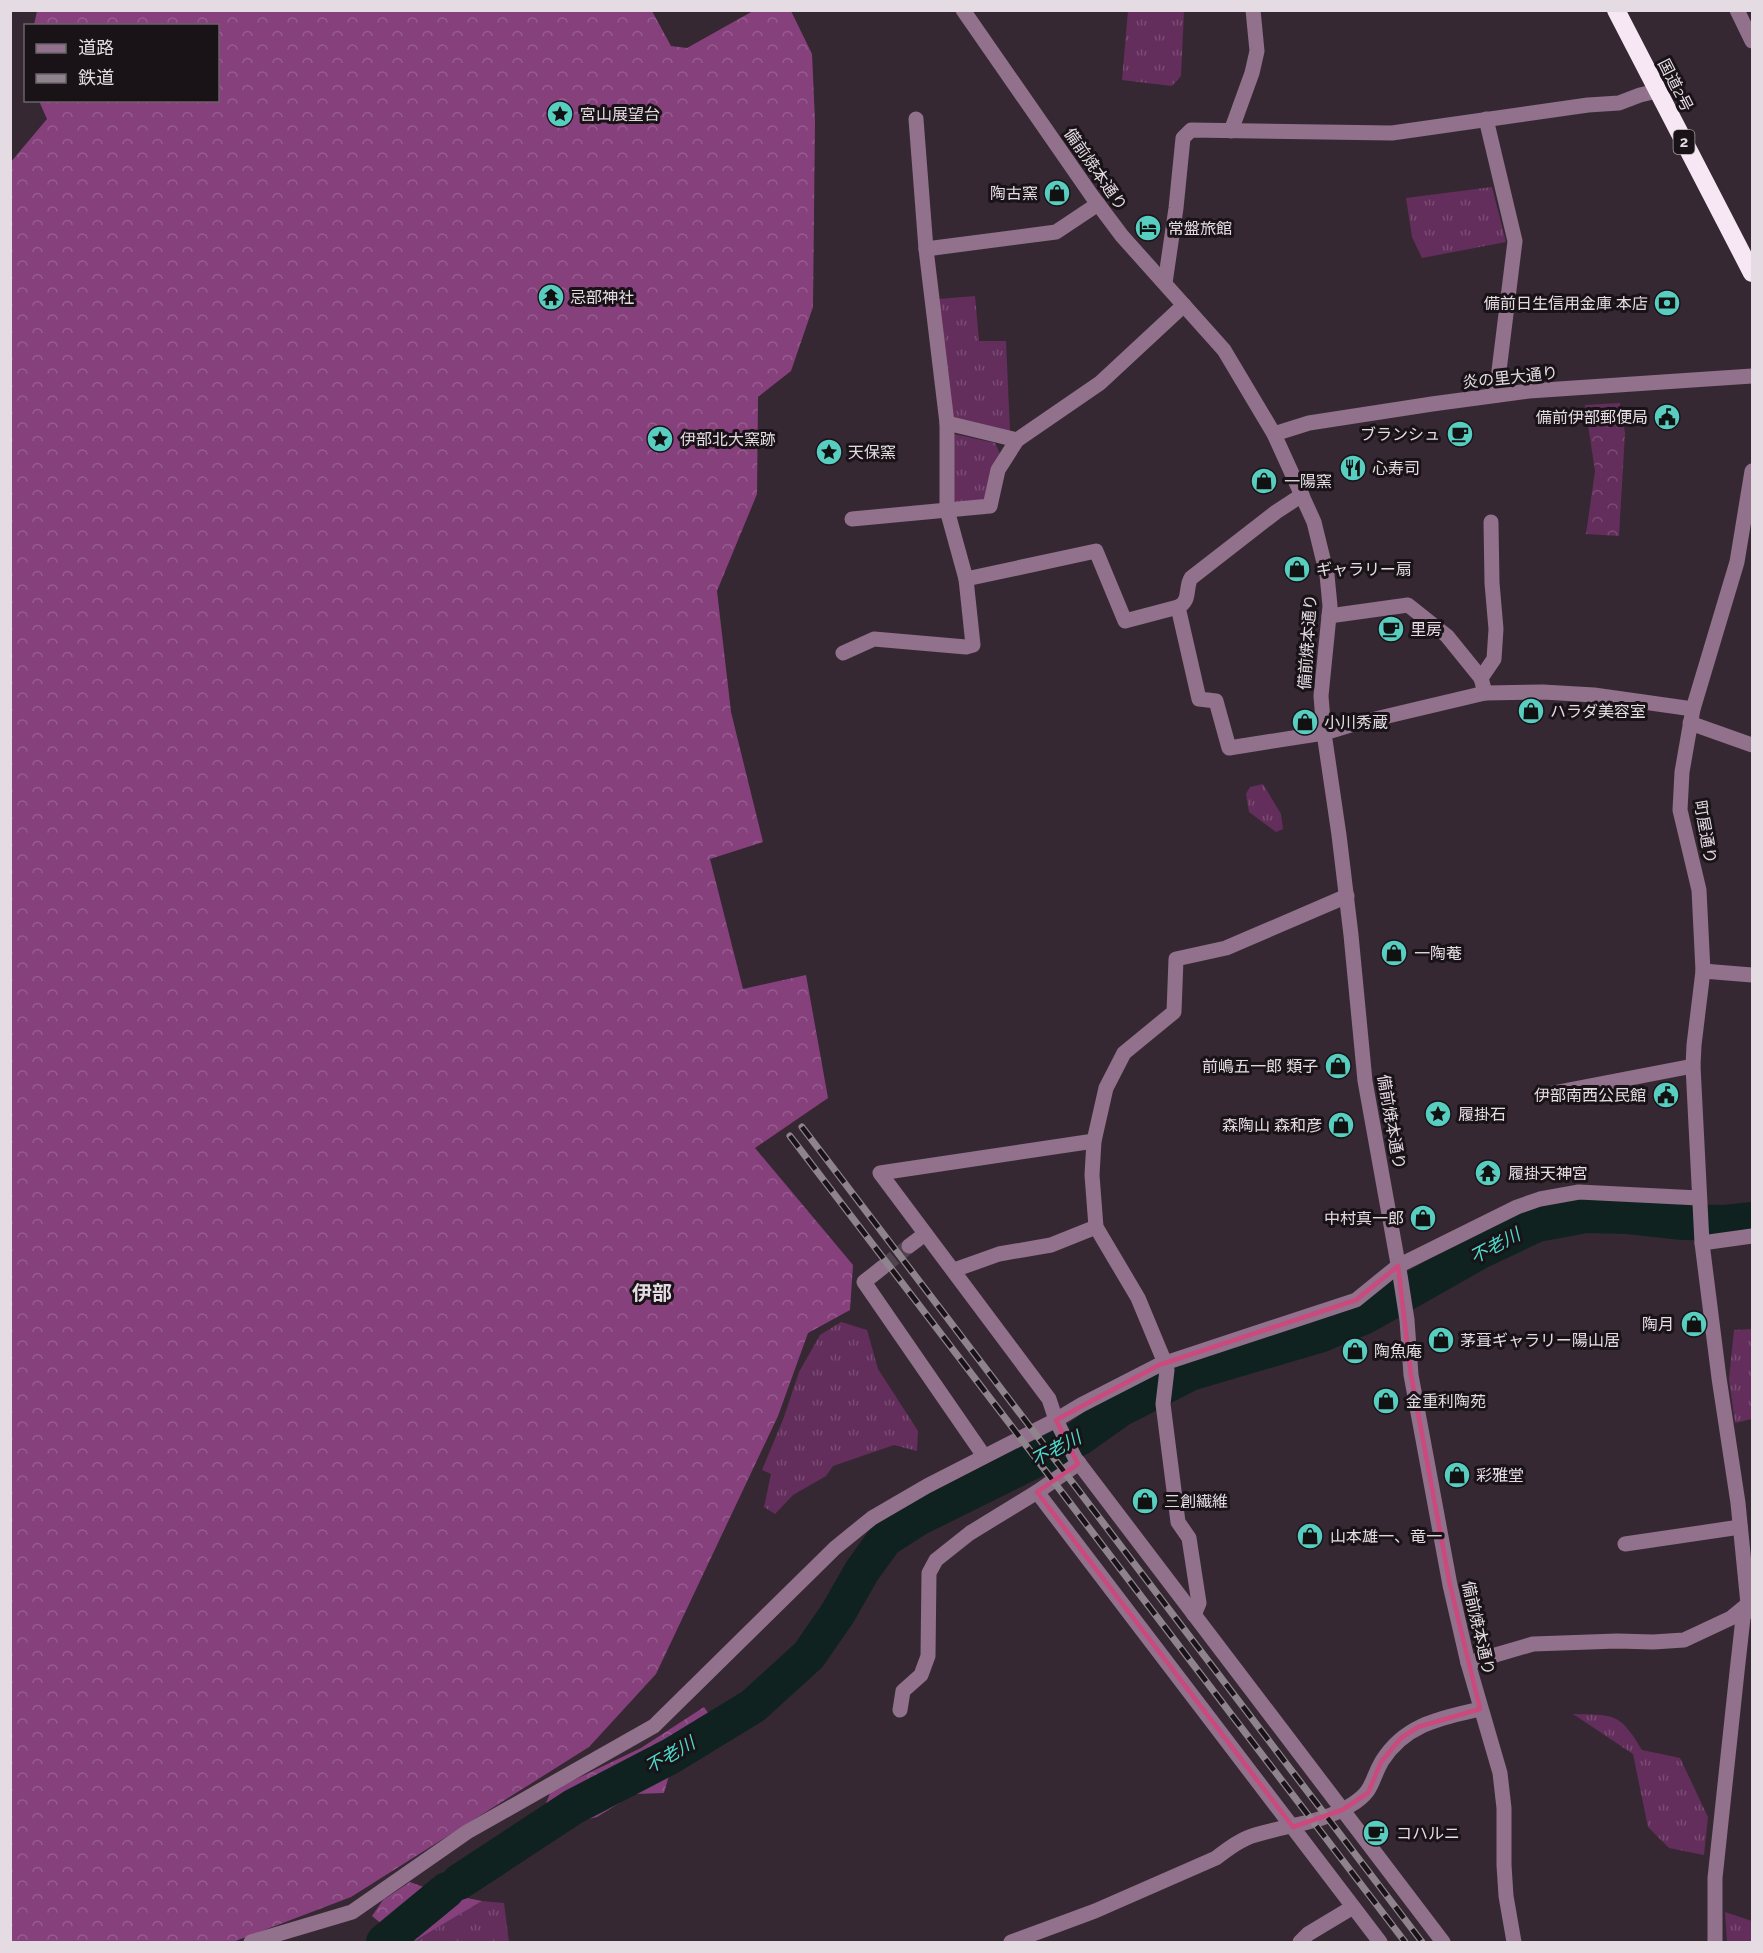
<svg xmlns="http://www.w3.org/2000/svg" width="1763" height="1953" viewBox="0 0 1763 1953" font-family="Raleway,'Noto Sans JP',sans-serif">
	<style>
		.grass { fill: url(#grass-tufts) }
		.forest { fill: url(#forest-crowns) }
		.park { fill: url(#park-crowns) }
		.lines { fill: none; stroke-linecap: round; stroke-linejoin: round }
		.river { stroke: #102220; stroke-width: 36 }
		.minor-tunnel { stroke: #4f434d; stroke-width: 15; stroke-dasharray: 15 8; stroke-linecap: butt }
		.minor { stroke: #91718b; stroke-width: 15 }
		.highway { stroke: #f7e7f4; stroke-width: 18 }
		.rail-casing { stroke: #8f848d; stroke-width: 7 }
		.rail { stroke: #191318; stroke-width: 4.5; stroke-dasharray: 14; stroke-linecap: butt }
		.marked { fill: none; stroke: #cb497d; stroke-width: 4.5; stroke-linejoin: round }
		.labels { text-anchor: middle; stroke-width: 6; stroke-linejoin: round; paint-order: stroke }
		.shield { fill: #191318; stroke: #a8a0a6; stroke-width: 1.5 }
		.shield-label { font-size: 15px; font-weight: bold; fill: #e5dce3 }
		.street-label { font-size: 16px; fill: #e5dce3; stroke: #191318 }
		.poi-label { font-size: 16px; fill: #e5dce3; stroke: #191318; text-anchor: start }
		.water-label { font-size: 18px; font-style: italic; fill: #4cdbcc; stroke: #191318 }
		.quarter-label { font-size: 20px; font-weight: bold; fill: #e5dce3; stroke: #191318 }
	</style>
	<defs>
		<pattern id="grass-tufts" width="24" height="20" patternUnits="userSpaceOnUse" patternTransform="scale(1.5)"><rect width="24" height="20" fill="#632e5c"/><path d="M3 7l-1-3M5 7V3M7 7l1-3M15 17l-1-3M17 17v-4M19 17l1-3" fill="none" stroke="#794c73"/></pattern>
		<pattern id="forest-crowns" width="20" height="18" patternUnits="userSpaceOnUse" patternTransform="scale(1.5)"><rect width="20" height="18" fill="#86417d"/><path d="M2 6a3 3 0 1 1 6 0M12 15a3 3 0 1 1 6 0" fill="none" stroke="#975c8f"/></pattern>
		<pattern id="park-crowns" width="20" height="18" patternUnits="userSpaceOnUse" patternTransform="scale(1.5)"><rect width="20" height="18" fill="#632e5c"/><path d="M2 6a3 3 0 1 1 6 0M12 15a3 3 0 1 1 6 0" fill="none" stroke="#794c73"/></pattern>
	</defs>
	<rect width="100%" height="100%" fill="#352833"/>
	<g class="grass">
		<path d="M1128 11H1184L1181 76 1172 86 1122 80Z"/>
		<path d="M1492 187 1506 242 1422 258 1412 237 1406 198Z"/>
		<path d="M975 296 979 341H1006L1010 431 952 418 939 299Z"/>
		<path d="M954 434 995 443 1001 456 986 500 953 503Z"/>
		<path d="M1263 784 1281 814 1283 829 1276 832 1249 812 1246 794 1250 787Z"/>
		<path d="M841 1322 867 1330 878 1369 918 1431 917 1451 894 1445 833 1466 826 1476 793 1495 775 1514 764 1507 771 1474 762 1470 784 1417 799 1372 820 1335Z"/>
		<path d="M1752 1329V1419L1735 1423 1729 1379 1734 1330Z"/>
		<path d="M1573 1714C1615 1715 1620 1713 1642 1750L1680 1758 1708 1817 1704 1855 1669 1848 1648 1827 1633 1754Z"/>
		<path d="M482 1901 504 1903 509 1942H413Z"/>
		<path d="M1725 1912 1752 1921V1942H1727Z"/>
	</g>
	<g class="forest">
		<path d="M37 11H652L671 46 687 48 753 11H791L812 54 815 121 813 307 791 371 758 397 757 494 717 591 731 712 763 842 710 859 743 989 806 975 828 1098 755 1148 853 1265 850 1310 808 1333 778 1416 656 1674 589 1747 351 1897 233 1942H11L10 163 47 119 39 101 218 100V26L34 25Z"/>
		<path d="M704 1707 711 1717 718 1737 670 1772 664 1793 634 1794 597 1817 557 1826 544 1808 551 1791 641 1748Z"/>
		<path d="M410 1882 437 1892 482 1901 413 1942H372L389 1930 372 1916 383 1900Z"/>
	</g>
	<path class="park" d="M1620 403 1625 433 1619 536 1586 534 1595 471 1585 405Z"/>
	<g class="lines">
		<g class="river">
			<path d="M459 1882 573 1807 671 1756 753 1706 809 1655 838 1613 862 1571 885 1539 916 1519 1079 1438 1120 1409 1190 1373 1319 1335 1365 1316 1480 1251 1537 1224 1586 1215 1628 1216 1683 1222 1725 1223 1752 1220"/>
			<path d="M384 1942 447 1890"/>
		</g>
		<path class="minor-tunnel" d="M883 1267 909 1246"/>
		<g class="minor">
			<path d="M963 10 1092 196 1122 236 1224 350 1274 434 1314 522 1327 575 1330 606 1321 696 1324 733 1339 835 1351 935 1365 1081 1400 1275 1407 1320 1411 1375 1450 1585 1468 1663 1500 1773 1504 1808V1865L1506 1896 1514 1942"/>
			<path d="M1737 10 1752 41"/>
			<path d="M916 119 926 249 947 423V510L966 579"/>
			<path d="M1486 119 1515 241 1496 395"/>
			<path d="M1231 131 1252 73 1257 51 1253 10"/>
			<path d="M926 249 1056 232 1098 204"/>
			<path d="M1165 283 1176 208 1183 138 1191 130 1392 133 1588 105 1619 103 1640 95 1657 91"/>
			<path d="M947 423 1017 440"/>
			<path d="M1274 434 1309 423 1432 404 1529 391 1752 376"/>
			<path d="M852 519 990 506 998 470 1017 440 1100 383 1184 305"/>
			<path d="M1178 607C1191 601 1185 588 1191 578L1276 512 1302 495"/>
			<path d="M1329 616 1408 605 1447 636 1481 678 1485 693"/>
			<path d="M843 653 874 639 966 647 973 645 966 579 1096 551 1125 621 1178 607 1199 699 1216 701 1229 748 1324 733 1354 724 1485 693 1543 692 1594 695 1693 709"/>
			<path d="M1481 678 1494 659 1496 629 1492 583 1491 522"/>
			<path d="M1690 723 1752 745"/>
			<path d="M1703 971 1752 975"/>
			<path d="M1553 1093 1693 1066"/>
			<path d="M1094 1141 880 1173 1049 1399 1056 1420 1075 1458 1443 1942"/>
			<path d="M1702 1243 1752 1236"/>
			<path d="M909 1246 925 1234"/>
			<path d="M883 1267 864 1282 984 1456"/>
			<path d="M954 1270 999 1254 1051 1245 1096 1227"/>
			<path d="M1037 1492 1380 1942"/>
			<path d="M1625 1544 1740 1527"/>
			<path d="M1194 1615 1199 1603 1189 1538 1178 1522 1163 1404 1167 1370 1165 1363 1138 1298 1096 1227 1092 1175 1094 1141 1106 1088 1124 1053 1174 1012 1176 959 1226 948 1347 896"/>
			<path d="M1468 1663 1533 1644 1617 1641 1653 1642 1684 1640 1731 1618 1748 1604"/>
			<path d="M900 1710 903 1691 921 1675 928 1656 929 1573 936 1560 970 1533 1037 1492 1079 1463"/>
			<path d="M251 1942 352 1912 467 1832 654 1726 835 1548 872 1518 927 1486 1056 1420 1081 1405 1159 1365 1356 1300 1398 1266 1517 1207 1540 1199 1579 1192 1699 1198"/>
			<path d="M1011 1942 1095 1911 1216 1858C1228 1849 1241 1839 1255 1835 1287 1825 1322 1823 1351 1805 1375 1790 1370 1781 1382 1761 1405 1724 1441 1718 1480 1709"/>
			<path d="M1300 1942 1308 1934 1353 1907"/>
			<path d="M1715 1942V1878L1737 1672 1743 1618 1748 1604 1738 1503 1719 1378 1702 1243 1693 1066 1694 1045 1703 971 1699 890 1680 810 1682 772 1693 709 1737 562 1752 471"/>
		</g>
		<path class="highway" d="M1616 10 1752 273"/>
		<defs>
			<g id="rail">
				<path d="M802 1127 1422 1942"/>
				<path d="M790 1136 1405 1942"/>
			</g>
		</defs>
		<use href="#rail" class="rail-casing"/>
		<use href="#rail" class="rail"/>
	</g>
	<path class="marked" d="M1398 1266 1411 1375 1450 1585 1480 1709 1418 1727 1401 1738 1381 1762 1368 1793 1342 1810 1293 1827 1037 1492 1078 1464 1056 1420 1159 1365 1356 1300Z"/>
	<defs>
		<symbol id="sight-disc" viewBox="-11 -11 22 22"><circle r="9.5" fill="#58cec1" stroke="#191318"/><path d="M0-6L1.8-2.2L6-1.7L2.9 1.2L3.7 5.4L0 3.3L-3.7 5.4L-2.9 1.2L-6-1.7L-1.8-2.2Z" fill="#111"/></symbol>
		<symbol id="shop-disc" viewBox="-11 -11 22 22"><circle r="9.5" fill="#58cec1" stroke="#191318"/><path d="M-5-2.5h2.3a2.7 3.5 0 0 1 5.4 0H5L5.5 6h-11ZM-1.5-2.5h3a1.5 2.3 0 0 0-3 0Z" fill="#111"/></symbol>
		<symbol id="hotel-disc" viewBox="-11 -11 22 22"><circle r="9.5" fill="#58cec1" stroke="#191318"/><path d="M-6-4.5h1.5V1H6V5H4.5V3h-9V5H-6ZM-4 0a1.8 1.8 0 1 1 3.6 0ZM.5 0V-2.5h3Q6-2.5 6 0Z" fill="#111"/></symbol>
		<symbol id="temple-disc" viewBox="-11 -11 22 22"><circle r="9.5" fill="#58cec1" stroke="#191318"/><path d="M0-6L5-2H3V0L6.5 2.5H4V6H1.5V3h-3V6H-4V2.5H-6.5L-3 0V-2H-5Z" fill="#111"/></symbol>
		<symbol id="bank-disc" viewBox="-11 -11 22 22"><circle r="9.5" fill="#58cec1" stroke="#191318"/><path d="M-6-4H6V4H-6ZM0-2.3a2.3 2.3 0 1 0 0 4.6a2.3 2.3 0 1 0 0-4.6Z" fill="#111"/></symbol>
		<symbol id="civic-disc" viewBox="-11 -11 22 22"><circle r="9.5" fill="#58cec1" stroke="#191318"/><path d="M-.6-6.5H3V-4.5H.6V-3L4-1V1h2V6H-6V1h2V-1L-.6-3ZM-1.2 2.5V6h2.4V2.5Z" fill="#111"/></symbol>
		<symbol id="cafe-disc" viewBox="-11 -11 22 22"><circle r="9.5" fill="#58cec1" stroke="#191318"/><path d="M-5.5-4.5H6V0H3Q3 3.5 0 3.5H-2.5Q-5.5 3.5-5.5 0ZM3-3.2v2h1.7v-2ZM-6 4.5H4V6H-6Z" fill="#111"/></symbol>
		<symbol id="restaurant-disc" viewBox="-11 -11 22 22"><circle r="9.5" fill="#58cec1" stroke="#191318"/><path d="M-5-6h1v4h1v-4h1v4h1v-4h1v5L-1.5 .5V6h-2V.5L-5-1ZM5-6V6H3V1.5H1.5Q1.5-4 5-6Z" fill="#111"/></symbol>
	</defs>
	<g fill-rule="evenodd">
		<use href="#sight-disc" x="545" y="99" width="30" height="30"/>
		<use href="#shop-disc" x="1042" y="178" width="30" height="30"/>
		<use href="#hotel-disc" x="1133" y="213" width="30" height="30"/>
		<use href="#temple-disc" x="536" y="282" width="30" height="30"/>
		<use href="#bank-disc" x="1652" y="288" width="30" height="30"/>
		<use href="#civic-disc" x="1652" y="402" width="30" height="30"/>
		<use href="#cafe-disc" x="1445" y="419" width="30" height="30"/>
		<use href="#sight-disc" x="645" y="424" width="30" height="30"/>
		<use href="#sight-disc" x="814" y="437" width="30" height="30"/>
		<use href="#restaurant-disc" x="1338" y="453" width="30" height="30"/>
		<use href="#shop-disc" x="1249" y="466" width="30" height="30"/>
		<use href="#shop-disc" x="1282" y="554" width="30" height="30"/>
		<use href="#cafe-disc" x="1376" y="614" width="30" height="30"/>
		<use href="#shop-disc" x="1516" y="696" width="30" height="30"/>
		<use href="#shop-disc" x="1290" y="707" width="30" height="30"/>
		<use href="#shop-disc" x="1379" y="938" width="30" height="30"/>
		<use href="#shop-disc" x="1323" y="1051" width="30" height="30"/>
		<use href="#civic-disc" x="1651" y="1080" width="30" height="30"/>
		<use href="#sight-disc" x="1423" y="1099" width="30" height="30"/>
		<use href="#shop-disc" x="1326" y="1110" width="30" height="30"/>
		<use href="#temple-disc" x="1473" y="1158" width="30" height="30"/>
		<use href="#shop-disc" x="1408" y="1203" width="30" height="30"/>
		<use href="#shop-disc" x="1679" y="1309" width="30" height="30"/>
		<use href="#shop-disc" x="1426" y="1325" width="30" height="30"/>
		<use href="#shop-disc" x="1340" y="1336" width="30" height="30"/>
		<use href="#shop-disc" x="1371" y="1386" width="30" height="30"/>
		<use href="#shop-disc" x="1442" y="1460" width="30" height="30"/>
		<use href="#shop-disc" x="1130" y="1486" width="30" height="30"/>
		<use href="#shop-disc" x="1295" y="1521" width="30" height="30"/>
		<use href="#cafe-disc" x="1361" y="1818" width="30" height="30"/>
	</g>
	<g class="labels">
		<rect class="shield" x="1673.5" y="130" width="21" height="24" rx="4.5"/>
		<g class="shield-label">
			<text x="1684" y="147">2</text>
		</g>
		<g class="street-label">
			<text transform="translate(1676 85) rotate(63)" y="6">国道2号</text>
			<text transform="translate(1096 169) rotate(55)" y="6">備前焼本通り</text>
			<text transform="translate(1510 377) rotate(-6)" y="6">炎の里大通り</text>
			<text transform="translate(1307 642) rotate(-86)" y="6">備前焼本通り</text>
			<text transform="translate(1706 832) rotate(80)" y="6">町屋通り</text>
			<text transform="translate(1392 1122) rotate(80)" y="6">備前焼本通り</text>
			<text transform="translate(1479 1628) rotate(77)" y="6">備前焼本通り</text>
		</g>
		<g class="poi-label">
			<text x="580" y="120">宮山展望台</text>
			<text x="1038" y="199" text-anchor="end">陶古窯</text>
			<text x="1168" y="234">常盤旅館</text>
			<text x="570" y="303">忌部神社</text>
			<text x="1648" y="309" text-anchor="end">備前日生信用金庫 本店</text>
			<text x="1648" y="423" text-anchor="end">備前伊部郵便局</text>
			<text x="1440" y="440" text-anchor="end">ブランシュ</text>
			<text x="680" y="445">伊部北大窯跡</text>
			<text x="848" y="458">天保窯</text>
			<text x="1372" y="474">心寿司</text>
			<text x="1284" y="487">一陽窯</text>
			<text x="1316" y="575">ギャラリー扇</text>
			<text x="1410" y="635">里房</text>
			<text x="1550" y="717">ハラダ美容室</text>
			<text x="1324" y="728">小川秀蔵</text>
			<text x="1414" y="959">一陶菴</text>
			<text x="1318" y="1072" text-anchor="end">前嶋五一郎 類子</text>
			<text x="1646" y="1101" text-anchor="end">伊部南西公民館</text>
			<text x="1458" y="1120">履掛石</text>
			<text x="1322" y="1131" text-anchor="end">森陶山 森和彦</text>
			<text x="1508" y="1179">履掛天神宮</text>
			<text x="1404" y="1224" text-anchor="end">中村真一郎</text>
			<text x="1674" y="1330" text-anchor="end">陶月</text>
			<text x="1460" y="1346">茅葺ギャラリー陽山居</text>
			<text x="1374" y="1357">陶魚庵</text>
			<text x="1406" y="1407">金重利陶苑</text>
			<text x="1476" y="1481">彩雅堂</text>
			<text x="1164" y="1507">三創繊維</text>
			<text x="1330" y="1542">山本雄一、竜一</text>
			<text x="1396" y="1839">コハルニ</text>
		</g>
		<g class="water-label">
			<text transform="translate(1495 1246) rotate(-28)" y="6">不老川</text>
			<text transform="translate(1056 1449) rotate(-28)" y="6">不老川</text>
			<text transform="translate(670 1755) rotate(-30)" y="6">不老川</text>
		</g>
		<g class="quarter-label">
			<text x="652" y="1300">伊部</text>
		</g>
	</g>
	<rect width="1763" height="1953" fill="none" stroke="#e5dce3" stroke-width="24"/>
	<rect x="24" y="24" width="195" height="78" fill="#191318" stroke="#6b6369" stroke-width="1.5"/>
	<rect x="36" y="44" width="30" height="9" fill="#91718b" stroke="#6b6369" stroke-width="1.5"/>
	<text x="78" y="54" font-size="18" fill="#e5dce3">道路</text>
	<rect x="36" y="74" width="30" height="9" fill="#8f848d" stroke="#6b6369" stroke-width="1.5"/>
	<text x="78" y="84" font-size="18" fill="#e5dce3">鉄道</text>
</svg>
